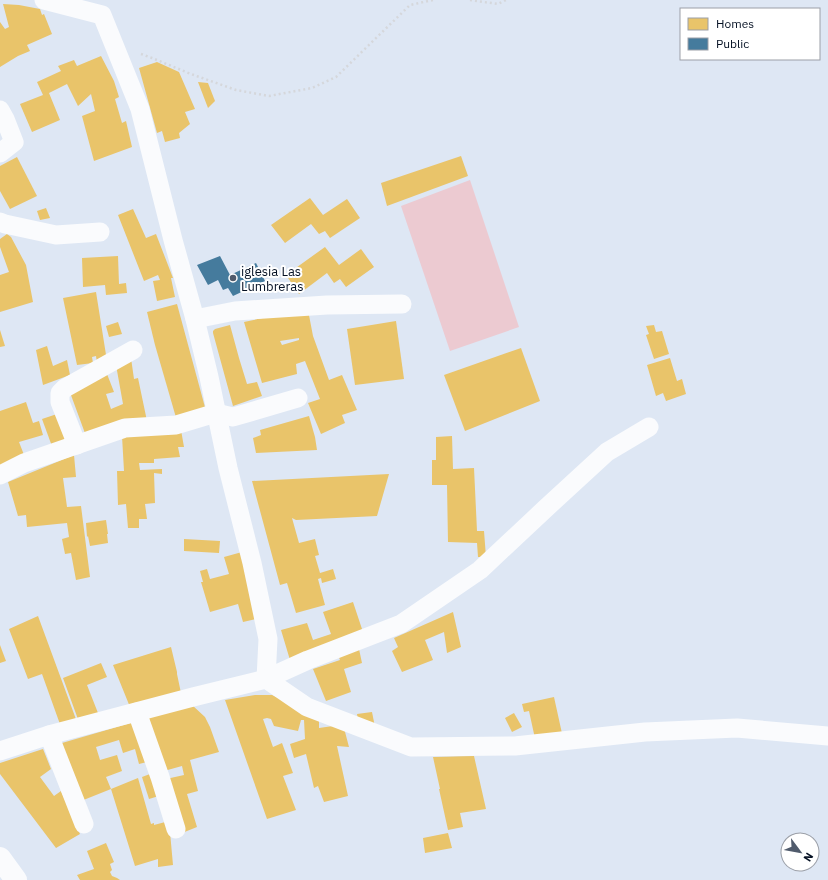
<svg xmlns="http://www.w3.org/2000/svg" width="828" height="880" viewBox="0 0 828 880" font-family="'IBM Plex Sans',sans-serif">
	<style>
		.green { fill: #eccad1 }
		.homes { fill: #e9c46a; fill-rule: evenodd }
		.public { fill: #457b9d }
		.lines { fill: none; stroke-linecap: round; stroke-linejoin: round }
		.path { stroke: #d5d7db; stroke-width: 2.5; stroke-dasharray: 2 3; stroke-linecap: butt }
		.street { stroke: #fafbfd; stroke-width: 19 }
		.primary { stroke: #fafbfd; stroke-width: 22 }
		.poi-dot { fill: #505b6c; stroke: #fff; stroke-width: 1.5 }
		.labels { text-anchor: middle; stroke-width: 4; stroke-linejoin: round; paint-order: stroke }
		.poi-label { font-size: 13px; fill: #041023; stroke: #fff; text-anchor: start }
	</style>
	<rect width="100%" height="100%" fill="#dee7f4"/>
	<path class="green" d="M470 180 519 327 450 351 401 206Z"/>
	<g class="homes">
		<path d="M3 4 19 5 40 9 42 15 44 14 52 34 27 45 30 51 18 56 0 67V22L5 29 9 27Z"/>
		<path d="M101 56 114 81 119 97 115 99 122 123 126 121 132 147 94 161 82 116 95 111 91 94 78 106 67 84 49 93 60 120 32 132 20 104 43 95 37 82 61 71 58 66 74 60 77 66Z"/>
		<path d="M157 62 179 72 195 109 185 112 190 124 179 133 180 138 165 142 162 131 157 133 139 68Z"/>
		<path d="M198 82 208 83 215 101 208 108Z"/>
		<path d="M461 156 468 176 387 206 381 183Z"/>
		<path d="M17 157 37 196 10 209 0 191V166Z"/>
		<path d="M310 198 323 215 347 199 360 218 330 238 325 231 319 234 311 224 285 243 271 225Z"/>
		<path d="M46 208 50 218 40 220 37 211Z"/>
		<path d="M133 209 146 238 156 234 173 278H171L175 297 157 301 153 281 160 280 158 275 144 281 118 215Z"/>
		<path d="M7 234 11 237 26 265 33 302 0 312V275L9 272 0 247V239Z"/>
		<path d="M325 247 339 265 361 249 374 267 346 287 340 279 334 283 327 273 299 294 286 275Z"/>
		<path d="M118 256 119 284 126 283 127 293 106 295 105 285 83 287 82 258Z"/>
		<path d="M96 292 107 361 97 363 96 356 92 357 93 363 77 365 63 298Z"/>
		<path d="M177 304 206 411 177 421 155 345 147 312Z"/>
		<path d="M308 310 313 336 329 380 342 375 357 410 342 415 345 423 321 434 308 403 320 399 305 361 296 364 297 374 262 383 244 322 272 316ZM299 338V340L282 345 280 341Z"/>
		<path d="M396 321 404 379 355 385 347 329Z"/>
		<path d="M118 322 122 334 109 337 106 326Z"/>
		<path d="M230 325 239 358 247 384 257 382 262 396 233 406 213 333V331L215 329Z"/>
		<path d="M654 325 656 332 662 331 669 354 654 359 646 335 649 334 646 326Z"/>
		<path d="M0 330 5 346 0 347Z"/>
		<path d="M47 346 53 366 67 360 70 375 43 385 36 350Z"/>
		<path d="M521 348 540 401 465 431 444 375Z"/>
		<path d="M131 358 134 379 138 378 147 421 86 436 68 387 107 374 114 392 106 394 111 409 123 404 116 365Z"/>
		<path d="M670 358 677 381 682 379 686 394 666 401 663 393 656 396 647 365Z"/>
		<path d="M26 402 33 423 39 421 43 435 19 442 26 460 0 469V411Z"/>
		<path d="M57 414 68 444 53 449 42 419Z"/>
		<path d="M309 416 315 437 317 450 256 453 253 438 261 435 260 430Z"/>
		<path d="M181 430 184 447H178L180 457 154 459V463H139L140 470 162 469V474L154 473 155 503 145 504 147 519H139V528H128L126 504 118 505 117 471H124L122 436Z"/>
		<path d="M452 436 453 469 474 468 477 531H484L486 557H478L477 543 448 542 447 485H432V460H436V437Z"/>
		<path d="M74 455 76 477 63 478 67 507 81 506 90 577 76 580 71 553 65 554 62 539 69 537 67 523 27 527 26 515 18 516 8 482Z"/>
		<path d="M389 474 377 516 296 520 292 518 299 543 315 539 319 555 315 556 320 573 333 569 336 579 322 583 321 578 318 579 325 605 296 613 287 583 280 585 252 481Z"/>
		<path d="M106 520 108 534H107L108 543 90 546 88 536 87 537 86 523Z"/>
		<path d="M184 539 220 541 219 553 184 551Z"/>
		<path d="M242 552 260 618 243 622 238 604 210 612 201 582H203L200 571 207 569 210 579 229 574 224 557Z"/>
		<path d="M353 602 363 632 290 660 281 630 307 623 313 640 331 634 323 612Z"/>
		<path d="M453 612 461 647 447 653 444 632 425 640 433 660 402 672 392 651 398 647 394 638Z"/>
		<path d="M38 616 77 722 61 727 42 674 28 679 9 629Z"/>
		<path d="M0 645 6 661 0 663Z"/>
		<path d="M171 647 177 672V674L181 693 130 707 113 665Z"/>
		<path d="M359 649 362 663 344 669 351 692 326 701 313 669 340 660 338 655Z"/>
		<path d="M101 663 107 677 87 685 98 713 79 722 63 678Z"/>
		<path d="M255 695H272L319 717V728L333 726 344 728 349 747 337 746 348 796 324 802 318 786 314 788 306 754 294 758 290 744 305 739 304 720H301L298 731 274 726 271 719 267 718 263 719 273 747 282 743 293 773 283 776 296 810 267 819 225 700Z"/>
		<path d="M554 697 563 738 536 743 529 711 524 712 522 704Z"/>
		<path d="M192 705 205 717 210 727 219 752 190 760 198 791 187 794 197 827 182 833 166 779 184 775 182 766 164 771 147 716Z"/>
		<path d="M372 712 375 727 358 720 357 714Z"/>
		<path d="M514 713 522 727 512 732 505 718Z"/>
		<path d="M134 722 147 762 139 764 135 749 123 753 119 740 96 747 100 760 117 755 122 771 106 777 111 789 138 778 151 824 154 823V825L169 821 173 865 158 867V859L135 866 111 789 81 801 62 743Z"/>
		<path d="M43 749 51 769 40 777 54 796 61 791 80 834 56 848 0 774V763Z"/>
		<path d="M474 756 486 809 460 813 463 827 448 830 439 789H440L433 757Z"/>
		<path d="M150 774 162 795 149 799 142 777Z"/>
		<path d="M448 833 452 848 425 853 423 838Z"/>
		<path d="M106 843 114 862 110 864 112 870 110 872 112 876 117 878 120 880H80L77 875 94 869 87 851Z"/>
	</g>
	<path class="public" d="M220 256 230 275 256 263 265 281 233 296 228 288 223 290 218 280 208 285 197 265Z"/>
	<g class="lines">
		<g class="path">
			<path d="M470 0 498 4 506 0"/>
			<path d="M141 54 152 58 191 74 236 90 269 96 312 88 336 77 410 5 433 0"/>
		</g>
		<g class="street">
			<path d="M44 0 102 15 140 109 173 240 195 319 209 377 228 468 252 563 268 639 266 679 308 660 401 624 480 570 545 509 607 452 649 427"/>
			<path d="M0 110 5 119 14 142 0 153"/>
			<path d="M0 222 5 224 56 235 100 232"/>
			<path d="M195 319 235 311 327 305 402 304"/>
			<path d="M77 445 60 402V393L65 388 133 350"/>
			<path d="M0 475 24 463 125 428 176 425 216 413 233 417 298 398"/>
			<path d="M137 712 160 777 176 829"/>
			<path d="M49 735 84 824"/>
			<path d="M0 751 49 735 193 697 266 679 307 707 411 747 515 746 645 732 737 728 828 736"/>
		</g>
		<path class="primary" d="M0 858 16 880"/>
	</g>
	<circle class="poi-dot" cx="233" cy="278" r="4"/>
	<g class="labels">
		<g class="poi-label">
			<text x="241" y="276">iglesia Las<tspan x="241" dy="15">Lumbreras</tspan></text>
		</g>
	</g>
	<rect x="680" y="8" width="140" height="52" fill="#ffffff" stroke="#9b9fa7"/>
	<rect x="688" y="18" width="20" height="12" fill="#e9c46a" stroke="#9b9fa7"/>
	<text x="716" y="28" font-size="12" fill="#041023">Homes</text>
	<rect x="688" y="38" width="20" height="12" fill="#457b9d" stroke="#9b9fa7"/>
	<text x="716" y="48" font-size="12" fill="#041023">Public</text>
	<g transform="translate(800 852) rotate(122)"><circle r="19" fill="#ffffff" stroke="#9b9fa7"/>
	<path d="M0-3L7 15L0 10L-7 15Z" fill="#505b6c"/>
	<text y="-6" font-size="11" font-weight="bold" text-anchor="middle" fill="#041023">N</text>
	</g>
</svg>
